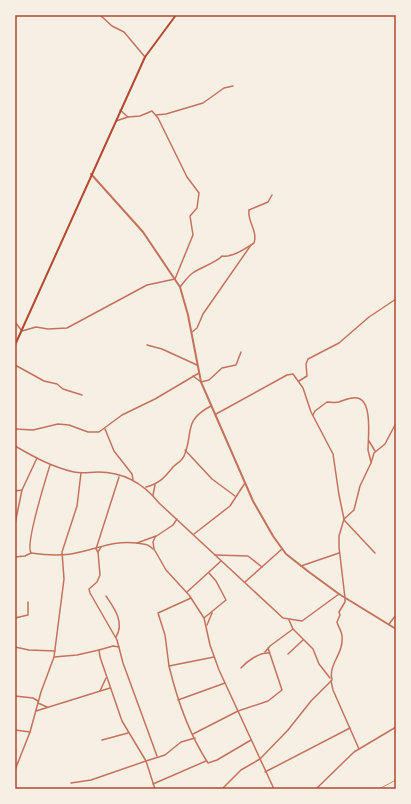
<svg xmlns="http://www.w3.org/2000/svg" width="411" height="804" viewBox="0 0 411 804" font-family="'Nunito Sans',sans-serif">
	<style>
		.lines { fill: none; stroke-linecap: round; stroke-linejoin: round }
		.minor { stroke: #c5725c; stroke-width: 1.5 }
		.tertiary { stroke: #c5725c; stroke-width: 2 }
		.secondary { stroke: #b5482f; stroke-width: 2 }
		.rail { stroke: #cf8b77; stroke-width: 1 }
		.neatline { fill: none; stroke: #b5482f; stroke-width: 1.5 }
	</style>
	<rect width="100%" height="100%" fill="#f6efe4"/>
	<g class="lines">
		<g class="minor">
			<path d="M100 15 112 26 124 32 145 57"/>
			<path d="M120 110 128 117"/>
			<path d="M156 115 166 114 203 103 224 88 233 86"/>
			<path d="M180 287C184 282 188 276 194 272 202 267 217 262 222 256 232 258 246 248 254 243 258 231 247 221 249 210L268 202 272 195"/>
			<path d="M15 322 22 331 36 327 48 329 67 328 147 285 175 279 193 235 190 216 197 208 199 193 187 177 158 118 152 111 140 116 128 117 116 121"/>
			<path d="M192 332 197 328 203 314 251 245"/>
			<path d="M147 345 162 349 197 365"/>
			<path d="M15 365 44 381 57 384 63 389 82 395"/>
			<path d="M193 376 201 382 209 380 222 368 236 365 241 352"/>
			<path d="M299 381 307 376 306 364 308 359 339 343 369 317 396 299"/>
			<path d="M216 414 287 375 293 374 303 388 311 412 333 454 339 495 344 519 339 536V547L345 598V602L339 612 340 615 337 622C338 627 342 631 342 636 344 654 328 664 332 680L311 701 288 730 260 759 241 770 222 789"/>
			<path d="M313 415 315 411 327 402C331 402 335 403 339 402 345 400 350 397 357 398 373 400 368 439 368 450 369 454 370 458 371 462"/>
			<path d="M15 429 33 430 58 424 69 425 88 432H99L122 415 155 399 199 373"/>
			<path d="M105 429 114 451 132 474 133 480"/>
			<path d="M369 441 375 451"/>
			<path d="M15 446C34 457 52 467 74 472 82 474 90 472 98 472 123 472 144 484 159 503L283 618 302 621 339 594"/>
			<path d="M185 450 212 479 235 496"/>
			<path d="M146 487C159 484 165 477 173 467 177 463 182 461 184 456 194 434 182 421 211 406"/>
			<path d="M15 491 22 490 37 458"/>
			<path d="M153 495 155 485"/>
			<path d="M177 519 173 525 155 537 153 542 154 549 166 570 189 595 204 618 210 645 219 670 274 789"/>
			<path d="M344 519 354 510 360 486 371 463 374 453 385 444 396 423"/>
			<path d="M344 520 375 553"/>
			<path d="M15 524 22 490"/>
			<path d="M194 534 230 506 245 483"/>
			<path d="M137 543 156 536"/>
			<path d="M101 547 98 552 96 549 119 477"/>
			<path d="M98 552 100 575 97 582 89 589 90 593 117 640 123 663 157 756"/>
			<path d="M31 553C25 545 46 478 50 465"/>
			<path d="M215 555 248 556 262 567"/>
			<path d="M15 557 25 556 31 553C44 555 58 556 71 554 96 550 111 540 137 543 145 545 147 543 153 549"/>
			<path d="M301 566 339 553"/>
			<path d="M245 582 282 549"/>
			<path d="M187 592 221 561"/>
			<path d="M106 596C114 608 125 622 116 637"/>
			<path d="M191 598 158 613 165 635 169 666 214 657"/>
			<path d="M15 618 28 615V602"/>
			<path d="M204 618 226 600 216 581 209 573"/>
			<path d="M289 620 293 629 313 649 319 664 330 678"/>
			<path d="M389 624 396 615"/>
			<path d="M207 625 212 613"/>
			<path d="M15 647 29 650 55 651"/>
			<path d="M265 652 270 646 293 629"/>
			<path d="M288 654 303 640"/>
			<path d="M54 657 77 655 99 650"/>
			<path d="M169 666C177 699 189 734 208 763L217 760 251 740"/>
			<path d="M241 668C247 661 260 652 269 653"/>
			<path d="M331 681 333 690 359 749"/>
			<path d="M100 691 106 678"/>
			<path d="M15 696 33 698 38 701"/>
			<path d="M178 700 225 683"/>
			<path d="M38 703 47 707"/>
			<path d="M36 711 110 688"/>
			<path d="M15 730 30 732"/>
			<path d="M193 734 238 711 268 701 282 690 268 648"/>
			<path d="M102 740 128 733"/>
			<path d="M15 770 30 732 41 692 54 657 64 579 62 552 77 506 81 473"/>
			<path d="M265 772 350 728"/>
			<path d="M71 783 91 780 146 761 122 721 100 657 99 650 113 646 119 647"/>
			<path d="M153 784 206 761"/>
			<path d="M155 789 146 761 165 755 181 742 195 738"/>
			<path d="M316 789 354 752 396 727"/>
		</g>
		<path class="tertiary" d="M91 174 143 232 180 287 188 315 201 382 253 501 273 536 286 554 309 572 339 594 396 629"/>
		<path class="secondary" d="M15 345 145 57 176 15"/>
		<path class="rail" d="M379 789 396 780"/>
	</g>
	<rect width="411" height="804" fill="none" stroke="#f6efe4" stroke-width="32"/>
	<rect x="16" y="16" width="379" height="772" class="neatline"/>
</svg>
